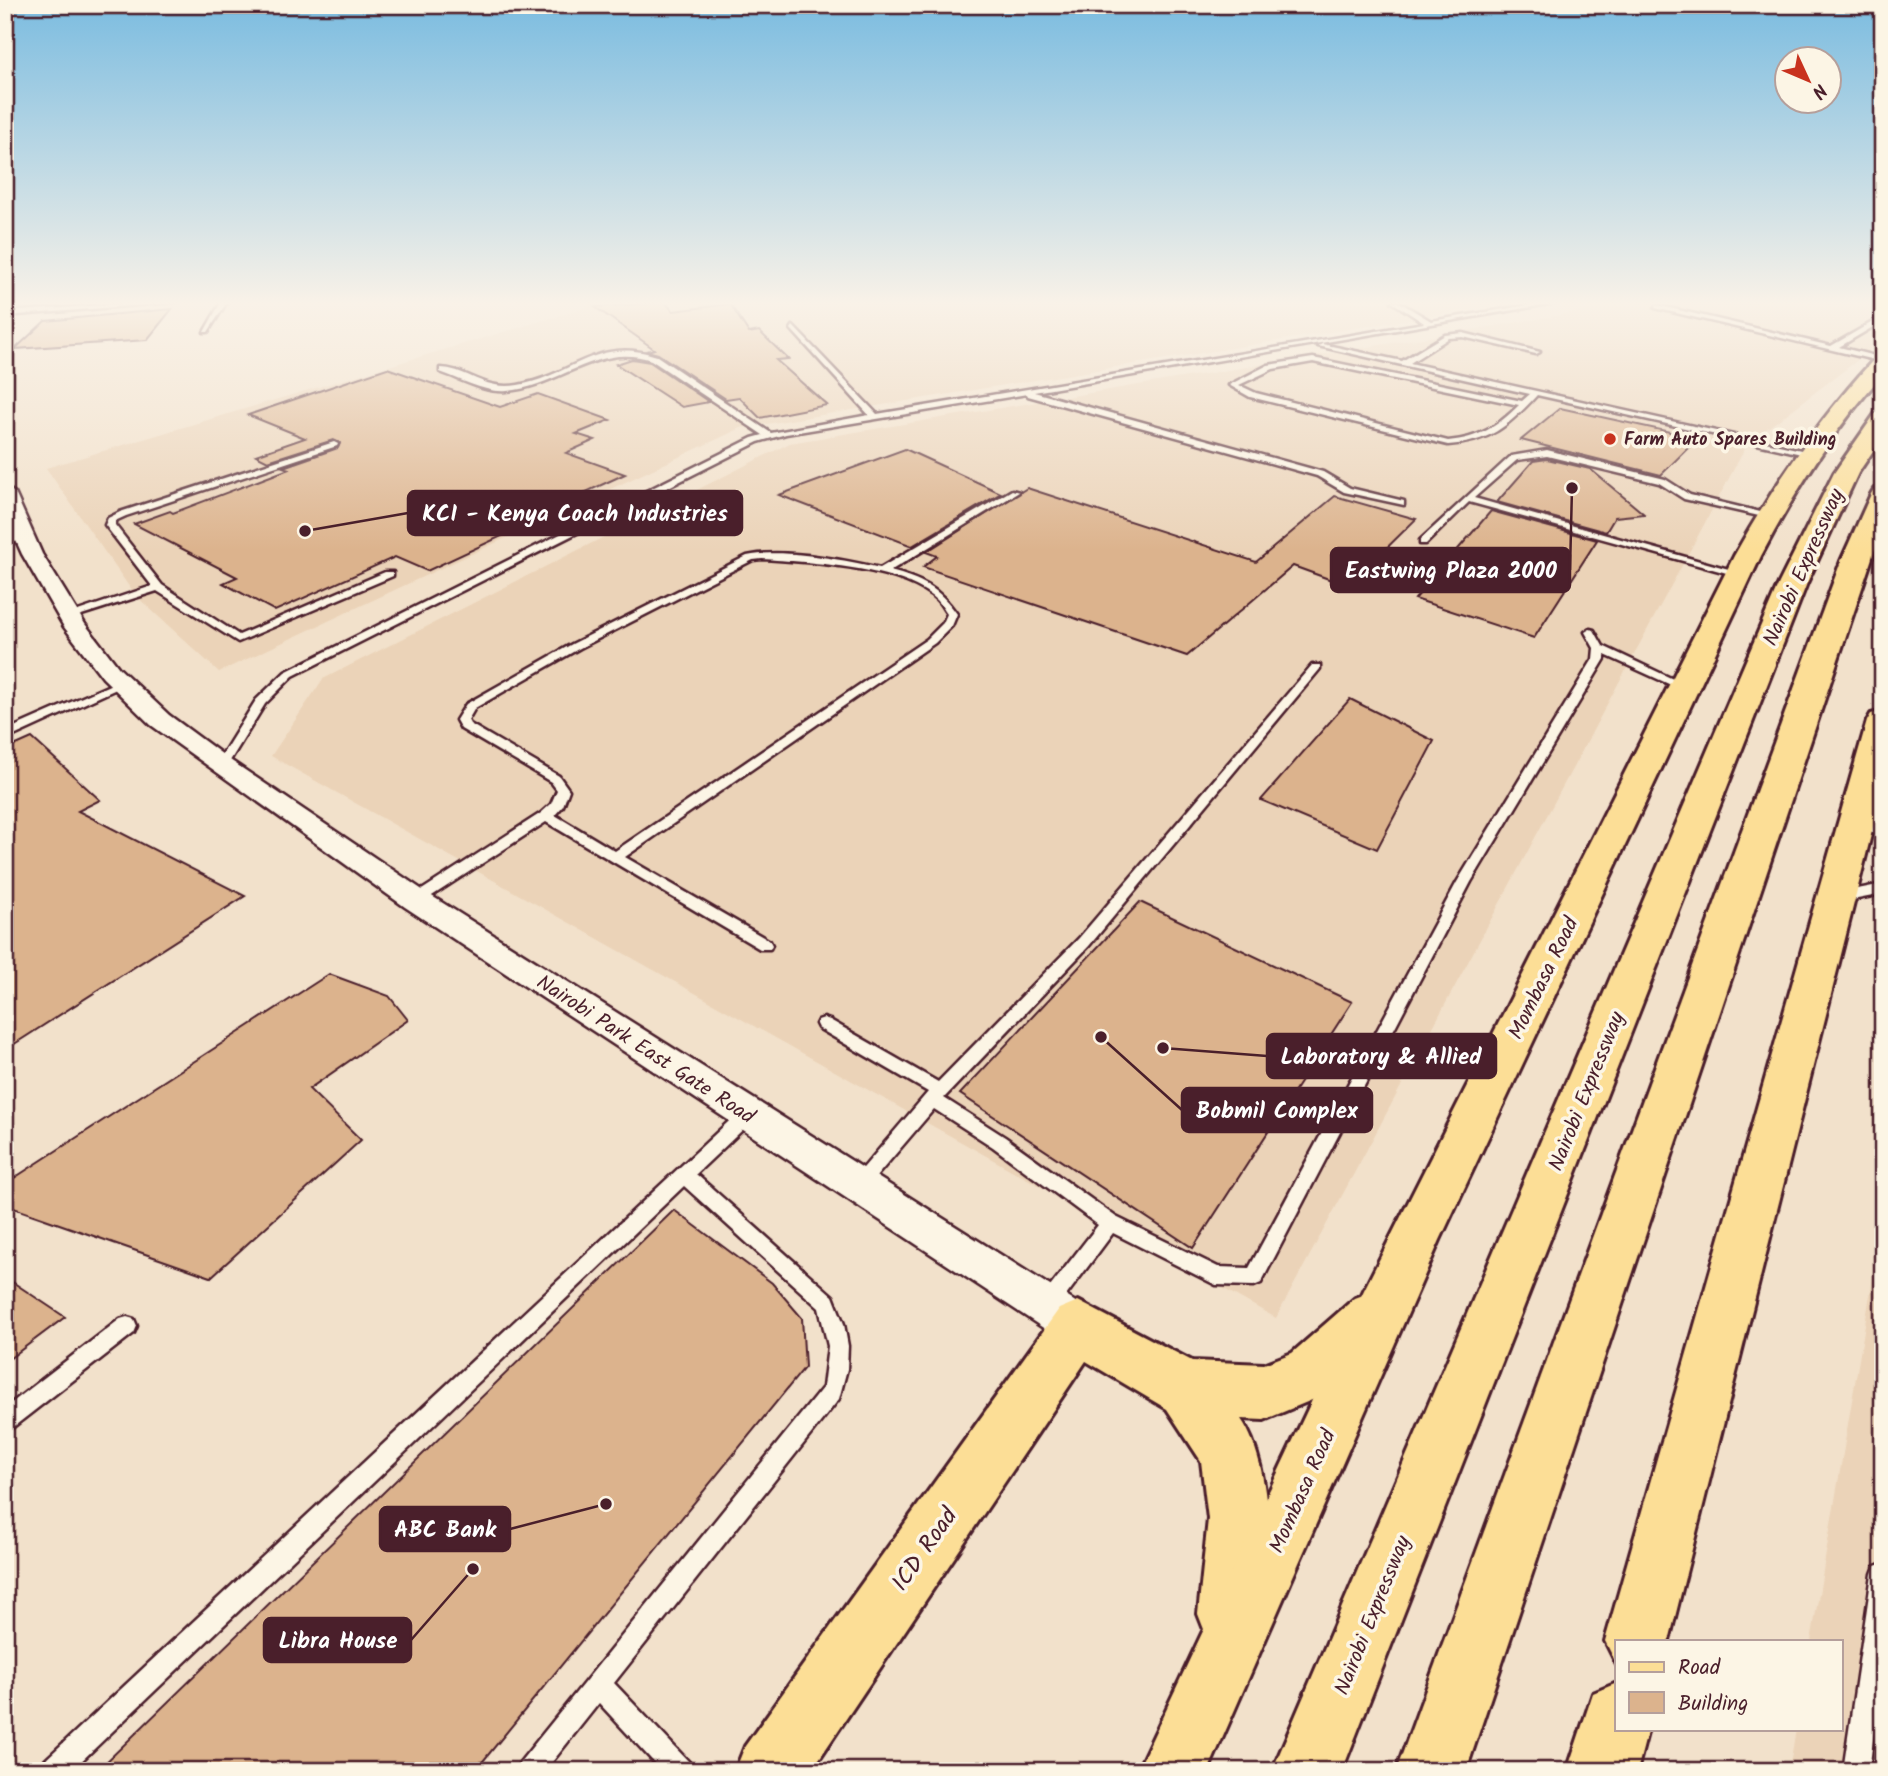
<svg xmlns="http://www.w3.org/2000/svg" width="1888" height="1776" viewBox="0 0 1888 1776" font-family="Kalam,sans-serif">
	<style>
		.built { fill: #ebd3b8 }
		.building { fill: #dcb38d; stroke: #4a1f2b; stroke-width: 2 }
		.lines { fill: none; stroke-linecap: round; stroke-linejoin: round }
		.service-casing { stroke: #4a1f2b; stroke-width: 5 }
		.minor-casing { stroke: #4a1f2b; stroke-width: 5 }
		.primary-casing { stroke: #4a1f2b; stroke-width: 6 }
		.trunk-casing { stroke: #4a1f2b; stroke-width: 6 }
		.motorway-casing { stroke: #4a1f2b; stroke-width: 6 }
		.service { fill: #fcf5e5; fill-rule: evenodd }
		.minor { fill: #fcf5e5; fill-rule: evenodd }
		.primary { fill: #fcde96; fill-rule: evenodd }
		.trunk { fill: #fcde96; fill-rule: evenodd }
		.motorway { fill: #fcde96; fill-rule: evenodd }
		.poi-dot { fill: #c8321e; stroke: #fcf5e5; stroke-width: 2.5 }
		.labels { text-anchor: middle; stroke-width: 7; stroke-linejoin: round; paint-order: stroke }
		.far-poi-label { font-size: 18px; font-weight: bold; fill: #4a1f2b; stroke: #fcf5e5; text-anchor: start }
		.street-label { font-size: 21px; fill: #4a1f2b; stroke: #fcf5e5 }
		.near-street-label { font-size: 24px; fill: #4a1f2b; stroke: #fcf5e5 }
		.leader { fill: none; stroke: #4a1f2b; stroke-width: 2.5 }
		.callout-dot { fill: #4a1f2b; stroke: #fcf5e5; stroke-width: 2.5 }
		.callout { fill: #4a1f2b; stroke: #4a1f2b; stroke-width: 2.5 }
		.callout-label { font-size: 23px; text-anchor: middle; font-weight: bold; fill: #fff }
	</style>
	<rect width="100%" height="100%" fill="#f2e1cb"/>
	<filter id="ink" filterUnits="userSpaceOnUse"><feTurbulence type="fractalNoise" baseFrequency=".0143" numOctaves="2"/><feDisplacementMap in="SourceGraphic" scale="14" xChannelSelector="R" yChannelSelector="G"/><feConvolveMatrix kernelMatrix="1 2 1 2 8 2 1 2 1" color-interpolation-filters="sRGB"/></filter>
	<g filter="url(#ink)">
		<g class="built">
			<path d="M590 302H1515L741 428 219 672 135 595 46 468 588 307Z"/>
			<path d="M1639 302H1883V341L1748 443 1276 1318 271 756 323 679 790 443Z"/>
			<path d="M1883 1219V1771H1789L1796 1729H1841V1641H1811Z"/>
		</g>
		<g class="building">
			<path d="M665 302 673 311 730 304 749 333 759 331 788 359 776 360 827 405 760 418 739 397 726 399 658 354 647 351 654 349 595 307Z"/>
			<path d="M172 309 147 340 15 349 45 321Z"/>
			<path d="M632 359 650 362 709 402 682 407 616 364Z"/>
			<path d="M387 368 500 407 538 394 610 420 576 434 595 440 566 453 625 474 547 510 553 512 427 571 395 557 275 611 223 583 237 577 134 524 170 511 173 513 289 469 283 467 338 448 340 443 333 440 268 461 256 455 305 438 248 415Z"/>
			<path d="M1560 408 1698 438 1661 475 1521 440Z"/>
			<path d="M905 449 1001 493 912 546 779 495Z"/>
			<path d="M1547 459 1590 469 1644 514 1615 517 1606 532 1497 502 1533 461Z"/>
			<path d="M1027 488 1256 562 1335 496 1416 519 1348 586 1293 566 1187 656 923 567 937 556 926 552Z"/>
			<path d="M1491 511 1597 540 1534 638 1415 599Z"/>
			<path d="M1350 699 1434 741 1377 849 1261 800Z"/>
			<path d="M32 738 100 800 78 811 245 896 5 1050V750Z"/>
			<path d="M1140 902 1352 1002 1193 1248 960 1094Z"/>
			<path d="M329 974 389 996 408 1020 309 1089 361 1140 211 1277 5 1205V1184Z"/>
			<path d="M674 1210 772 1283 802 1318 805 1367 475 1771H97Z"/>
			<path d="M5 1277 65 1317 5 1362Z"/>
		</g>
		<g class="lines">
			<defs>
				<g id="service">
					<path d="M147 302H176L5 316V312Z"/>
					<path d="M221 302H227L208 332H204Z"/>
					<path d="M1392 302H1399L1431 321 1547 302H1561L1034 392 1323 472 1350 488 1404 501V505L1344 492 1317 476 1028 396 1027 394 786 434 758 442 293 676 265 704 225 769H217L215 766 256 700 285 672 752 438 763 435 651 360C598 342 559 387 507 391 484 393 461 379 440 372V368C467 368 483 391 518 385 572 376 596 336 657 356L771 433 869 415 791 329 793 326 877 414 1424 323Z"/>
					<path d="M1657 305 1831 346 1883 316V321L1839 347 1883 358V362L1655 308Z"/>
					<path d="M1463 333 1540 352 1536 354 1463 337 1449 338 1410 363 1810 452 1806 455 1537 395C1508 426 1491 442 1448 445L1250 397 1229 385 1268 365 1313 358 1522 401 1530 394 1318 346 1322 344 1402 361 1445 335ZM1313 362 1519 405C1497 427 1479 438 1448 441L1256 393 1239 385 1273 369Z"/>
					<path d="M334 442 338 444 337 446 126 516 115 521V525L162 585 239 635 385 572H393V576L238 642 157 591 72 618 68 619 63 616 152 586 105 525 108 518 120 512Z"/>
					<path d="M1547 450 1665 479 1690 495 1773 515 1768 518 1684 499 1659 483 1547 456 1517 460 1474 498 1743 573 1734 575 1469 502 1426 544H1420V540L1511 456Z"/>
					<path d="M1012 490 1019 492 890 571C921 579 939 588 957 614L952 626 935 643 625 857 770 941 772 945 770 949H760L546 822 421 903H411L409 900 411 897 541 813 551 804 557 790 551 782 461 729 456 720 466 704 572 644 747 556C782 548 845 560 880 568ZM762 559C808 562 903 567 937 600 941 604 944 610 947 614L943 623 927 639 615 851 555 815 563 806 569 790 559 776 470 724 468 720 475 708 580 648 753 560Z"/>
					<path d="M24 533 29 536 27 538 5 545V539Z"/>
					<path d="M1590 629 1594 630 1603 646 1692 688 1690 690H1682L1605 655V659L1471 882 1261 1283 1254 1286 1216 1285 1113 1233 1054 1312 1047 1315 1040 1312 1037 1306 1040 1300 1098 1225 993 1147 934 1109 864 1191 858 1194 852 1191 849 1186 852 1181 928 1092 818 1028 816 1024 818 1020 824 1018 830 1020 938 1082 1079 938 1312 665H1320V669L1089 946 944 1098 1005 1137 1116 1217 1218 1267 1249 1268 1457 882 1593 659 1594 648 1585 632Z"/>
					<path d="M121 680 125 681V685L5 740V731Z"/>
					<path d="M1860 810 1865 811 1883 827V838L1878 837 1855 817 1853 814Z"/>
					<path d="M1883 884V894L1837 903 1830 898 1837 893Z"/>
					<path d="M748 1107 754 1109 756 1114 754 1119 696 1174 833 1296 844 1324 848 1346 847 1369 839 1399 614 1683 689 1762 693 1771H662L599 1703 545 1771H516L520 1762 823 1387 828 1346 819 1308 684 1186 71 1771H39L43 1762 742 1109Z"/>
					<path d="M127 1317 134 1319 137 1326 134 1333 12 1428 5 1431V1408L120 1319Z"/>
					<path d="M1883 1563V1663L1869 1771H1843L1872 1574 1875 1566Z"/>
				</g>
				<path id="minor" d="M5 487 15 493 42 554 85 624 119 668 169 715 230 760 427 893 1093 1313 1099 1327 1093 1341 1078 1347 1063 1341 405 907 151 725 103 678 64 627 22 554 5 516Z"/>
				<path id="primary" d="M1374 1291 1393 1298 1401 1316 1393 1334 1331 1392 1264 1420 1241 1419C1275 1468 1275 1583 1253 1637L1230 1646 1207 1637 1198 1614 1208 1519 1201 1461 1167 1409 1086 1361 811 1771H735L745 1746 1059 1309 1078 1301 1192 1361 1264 1364 1292 1353 1355 1298Z"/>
				<g id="trunk">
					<path d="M1883 355V374C1833 430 1796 490 1761 556L1440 1240 1208 1771H1137L1364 1290 1734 556C1775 483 1820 418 1876 357Z"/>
					<path d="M1883 711V787L1669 1641H1617V1665L1605 1641 1867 721 1871 714Z"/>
					<path d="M1617 1683V1729H1648L1637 1771H1567L1593 1693Z"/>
				</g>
				<g id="motorway">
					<path d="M1883 412V436L1858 473 1807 583 1342 1771H1272L1779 583 1834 473 1875 414Z"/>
					<path d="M1883 487V525L1466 1771H1396L1841 561 1871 494 1874 489Z"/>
				</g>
			</defs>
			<use href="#service" class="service-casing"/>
			<use href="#minor" class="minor-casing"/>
			<use href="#primary" class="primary-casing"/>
			<use href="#trunk" class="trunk-casing"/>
			<use href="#motorway" class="motorway-casing"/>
			<use href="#service" class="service"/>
			<use href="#minor" class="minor"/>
			<use href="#primary" class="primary"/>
			<use href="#trunk" class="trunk"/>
			<use href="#motorway" class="motorway"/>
		</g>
	</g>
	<linearGradient id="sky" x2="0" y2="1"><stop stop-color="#7bbce0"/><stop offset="0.55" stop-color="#f9f2e8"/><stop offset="1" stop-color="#f9f2e8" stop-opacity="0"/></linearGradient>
	<rect width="1888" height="551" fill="url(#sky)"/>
	<circle class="poi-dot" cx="1610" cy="439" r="7"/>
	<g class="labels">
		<g class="far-poi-label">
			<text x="1624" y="445">Farm Auto Spares Building</text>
		</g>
		<g class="street-label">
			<text transform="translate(1803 567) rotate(-66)" y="7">Nairobi Expressway</text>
			<text transform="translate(1543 978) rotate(-64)" y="7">Mombasa Road</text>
			<text transform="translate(646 1049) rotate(33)" y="7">Nairobi Park East Gate Road</text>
			<text transform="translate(1586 1091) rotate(-68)" y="7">Nairobi Expressway</text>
			<text transform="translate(1302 1491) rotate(-66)" y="7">Mombasa Road</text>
			<text transform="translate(1372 1615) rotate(-68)" y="7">Nairobi Expressway</text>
		</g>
		<g class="near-street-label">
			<text transform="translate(924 1549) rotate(-55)" y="8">ICD Road</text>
		</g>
	</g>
	<path class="leader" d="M305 531L408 513M1572 488L1570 570M1163 1048L1267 1056M1101 1037L1182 1110M606 1504L510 1529M473 1569L411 1640"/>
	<g class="callout-dot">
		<circle cx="305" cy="531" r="7"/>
		<circle cx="1572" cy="488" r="7"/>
		<circle cx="1163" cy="1048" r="7"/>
		<circle cx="1101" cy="1037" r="7"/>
		<circle cx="606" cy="1504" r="7"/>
		<circle cx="473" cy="1569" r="7"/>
	</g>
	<g class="callout">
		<rect x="408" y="491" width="334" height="44" rx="7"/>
		<rect x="1331" y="548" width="239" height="44" rx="7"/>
		<rect x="1267" y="1034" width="229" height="44" rx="7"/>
		<rect x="1182" y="1088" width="190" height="44" rx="7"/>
		<rect x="380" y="1507" width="130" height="44" rx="7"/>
		<rect x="264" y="1618" width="147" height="44" rx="7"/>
	</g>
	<g class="callout-label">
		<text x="575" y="521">KCI - Kenya Coach Industries</text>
		<text x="1451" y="578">Eastwing Plaza 2000</text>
		<text x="1381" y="1064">Laboratory &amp; Allied</text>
		<text x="1277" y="1118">Bobmil Complex</text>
		<text x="445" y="1537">ABC Bank</text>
		<text x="338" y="1648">Libra House</text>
	</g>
	<rect width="1888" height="1776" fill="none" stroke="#fcf5e5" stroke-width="28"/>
	<rect x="14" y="14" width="1860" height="1748" fill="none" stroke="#4a1f2b" stroke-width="2.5" filter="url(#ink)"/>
	<rect x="1615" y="1640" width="228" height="91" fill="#fcf5e5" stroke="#b59f9b" stroke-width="2"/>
	<rect x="1629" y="1662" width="35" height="10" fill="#fcde96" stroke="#b59f9b" stroke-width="2"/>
	<text x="1678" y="1674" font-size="21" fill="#4a1f2b">Road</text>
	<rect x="1629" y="1692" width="35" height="21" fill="#dcb38d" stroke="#b59f9b" stroke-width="2"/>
	<text x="1678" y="1710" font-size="21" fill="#4a1f2b">Building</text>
	<g transform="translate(1808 80) rotate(134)"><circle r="33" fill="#fcf5e5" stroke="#b59f9b" stroke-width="2"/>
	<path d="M0-5L12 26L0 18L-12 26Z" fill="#c8321e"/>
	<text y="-10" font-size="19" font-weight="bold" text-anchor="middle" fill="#4a1f2b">N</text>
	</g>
</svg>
